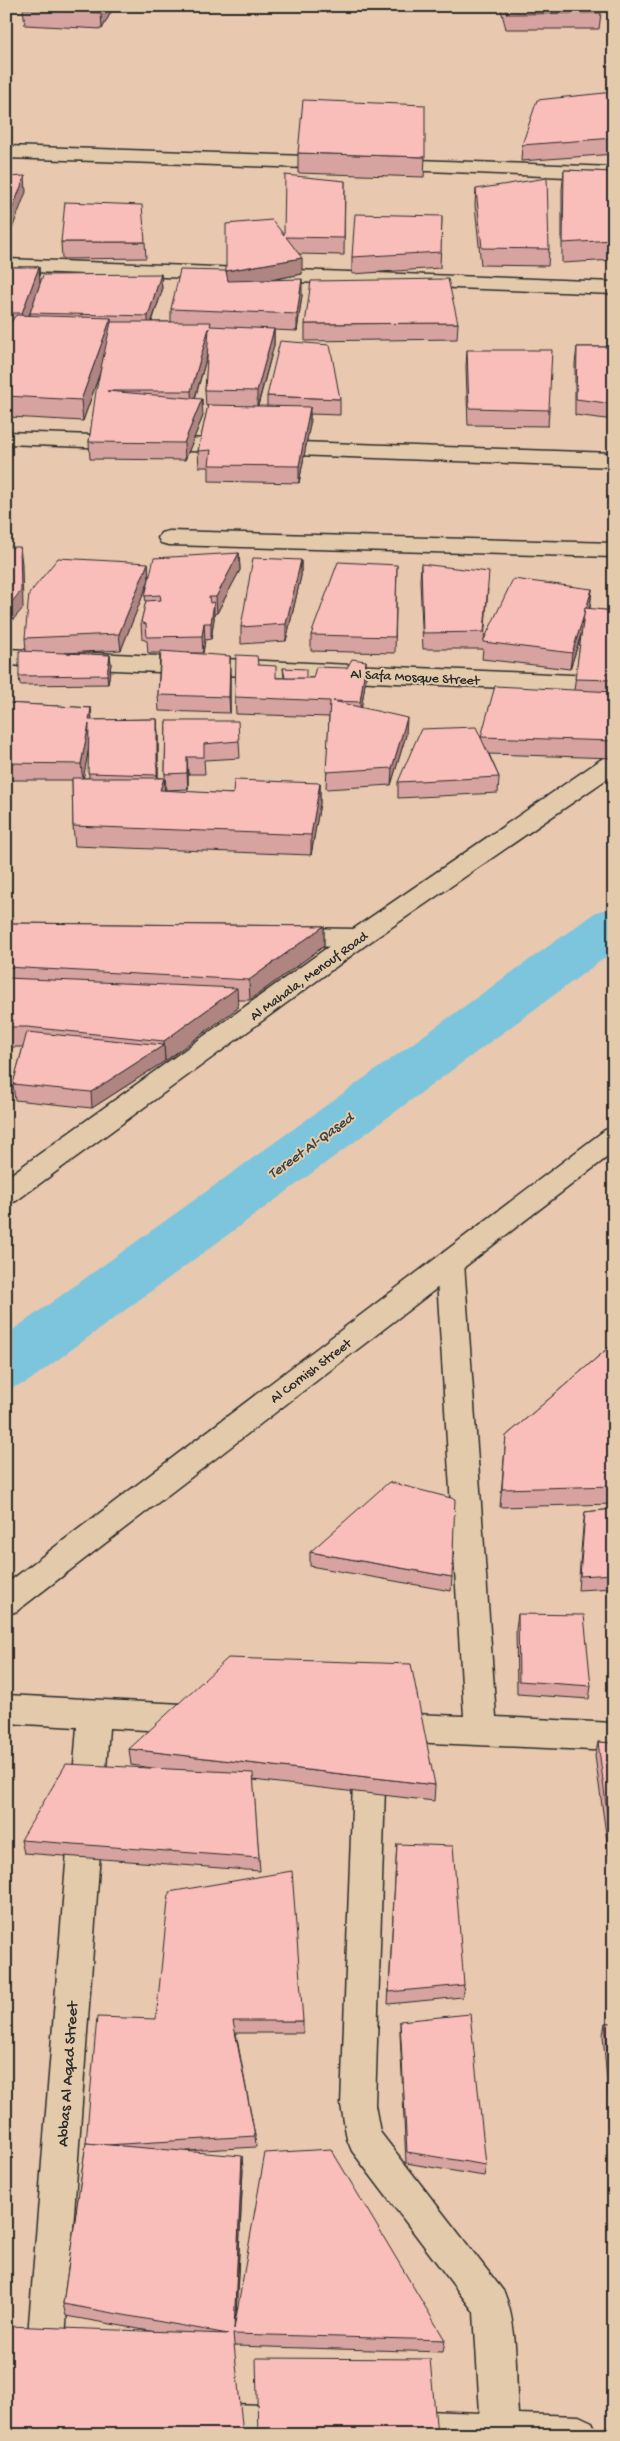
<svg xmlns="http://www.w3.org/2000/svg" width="620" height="2441" viewBox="0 0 620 2441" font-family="'Gochi Hand',sans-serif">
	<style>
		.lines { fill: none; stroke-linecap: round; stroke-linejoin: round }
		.canal { fill: #7cc5dd; fill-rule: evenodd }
		.minor-casing { stroke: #2b2b2b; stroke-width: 3 }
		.secondary-casing { stroke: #2b2b2b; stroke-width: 3 }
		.minor { fill: #e3caab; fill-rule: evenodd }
		.secondary { fill: #e3caab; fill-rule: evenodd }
		.wall { fill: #d7a3a0; stroke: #2b2b2b; fill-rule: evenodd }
		.shaded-wall { fill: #af8582; stroke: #2b2b2b }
		.building { fill: #fabeba; stroke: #2b2b2b }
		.labels { text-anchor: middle; stroke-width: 4; stroke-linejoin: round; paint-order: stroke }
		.street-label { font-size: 14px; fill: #2b2b2b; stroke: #e3caab }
		.water-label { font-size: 15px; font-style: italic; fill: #374246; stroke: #e3caab }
		.near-street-label { font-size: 16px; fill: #2b2b2b; stroke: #e3caab }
	</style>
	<rect width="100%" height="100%" fill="#e8c8ae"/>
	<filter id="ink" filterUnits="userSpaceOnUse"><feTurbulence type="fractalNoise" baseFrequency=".02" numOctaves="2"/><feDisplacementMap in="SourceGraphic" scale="10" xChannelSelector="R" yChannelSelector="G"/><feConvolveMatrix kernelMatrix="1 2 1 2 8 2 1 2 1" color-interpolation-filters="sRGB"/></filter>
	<g filter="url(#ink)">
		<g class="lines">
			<path class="canal" d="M614 907V951L26 1383 6 1389V1335L596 912Z"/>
			<defs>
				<g id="minor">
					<path d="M6 146 335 157 342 159 344 163 342 167 335 169 6 158Z"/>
					<path d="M388 159 614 167V179L381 169 379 165 381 161Z"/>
					<path d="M6 259 614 282V294L6 271Z"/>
					<path d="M6 432 614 453V467L6 444Z"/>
					<path d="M169 531 614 543V557L169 545 161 543 158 538 161 533Z"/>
					<path d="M6 649 614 677V693L6 665Z"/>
					<path d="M287 928 358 929 367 932 371 938 367 944 358 947 287 946 278 943 274 937 278 931Z"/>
					<path d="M450 1252 460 1255 464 1263 496 1717 614 1723V1751L387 1741 376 1737 371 1727 376 1717 387 1713 464 1716 436 1263 440 1255Z"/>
					<path d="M6 1695 202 1705 213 1709 218 1719 213 1729 202 1733 109 1728 58 2435H20L77 1727 6 1723Z"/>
					<path d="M370 1740 381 1745 386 1755 375 2105 380 2132 504 2292C519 2329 515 2375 518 2414L579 2416 592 2422 598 2435H382L379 2429 385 2416 398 2410 480 2413 474 2312 352 2151 347 2139 341 2105 354 1755 359 1745Z"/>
					<path d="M203 2403 295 2406 308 2412 314 2425 310 2435H190L184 2422 190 2409Z"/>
				</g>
				<g id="secondary">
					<path d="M614 754V774L367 944 16 1201 6 1204V1178L349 932 606 756Z"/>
					<path d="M614 1127V1152L17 1611 6 1615V1584L605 1130Z"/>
				</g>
			</defs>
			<use href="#minor" class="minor-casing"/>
			<use href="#secondary" class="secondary-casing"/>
			<use href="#minor" class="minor"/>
			<use href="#secondary" class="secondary"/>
		</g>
		<g class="wall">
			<path d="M114 6 102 29 25 25 23 9Z"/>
			<path d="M500 6H598L601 13 599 29H506Z"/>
			<path d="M614 92V154L521 161 522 145Z"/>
			<path d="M298 153 425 157 424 177 298 173Z"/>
			<path d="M564 170 614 172V260L562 263V190Z"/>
			<path d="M345 181 344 255 299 254 302 274 270 280 302 295 297 331 274 330V345L258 406 267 407V396L340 399V415L310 414V424L299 483 209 481V467H199L198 451 208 406H206L205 390 208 352 195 399 203 416 185 460 90 459 89 442 100 373 83 421 10 417V422L6 451V267H39L40 284 29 315 30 316V313L161 274 162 291 152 322H171V309L226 271 284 235Z"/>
			<path d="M476 189 549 249 548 266 481 265 475 205Z"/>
			<path d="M442 216 440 268 352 274V257Z"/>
			<path d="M61 242H145L146 258 62 259Z"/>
			<path d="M458 323 457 339 305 341V324Z"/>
			<path d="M577 347H614V420L575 415V364Z"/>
			<path d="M467 350 549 410 548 426 468 425 466 367Z"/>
			<path d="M239 553 240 570 217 613 214 614V619L211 639 205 640 203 653H188L230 673V713L159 711 158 695 160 653H148L147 641 142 639 141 622 146 602 145 596 148 582 121 650 65 653 110 655 111 664 108 684 20 685 19 676 26 651 25 638 148 563 149 579Z"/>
			<path d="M301 560V576L286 641 241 644V627Z"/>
			<path d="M421 564 488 589 484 641 592 589 590 609 614 611V758L489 754 499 777 498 793 398 798V782L481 737 574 690 581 636 570 669 482 659 483 649H423L420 581Z"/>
			<path d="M397 565 395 653 311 651V635Z"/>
			<path d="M258 665 276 678H284L283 668 306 678 366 677 361 708 406 735 391 785 326 789 329 717 236 714 235 697Z"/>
			<path d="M6 703 91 708 92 720 157 719 158 736V778H164L165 791 233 794 320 783V803L311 855 75 846 73 826 72 780H6ZM88 750 89 778H83Z"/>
			<path d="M166 721 239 741 240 758 204 760 205 774H188V789L166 790 165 774Z"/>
			<path d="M6 923 324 926V946L250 1000H237L238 1008 165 1061 92 1108 15 1100 13 1084 23 1047H6Z"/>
			<path d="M614 1343V1504L500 1507 506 1436Z"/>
			<path d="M614 1509V1588L578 1590 583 1527 585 1512Z"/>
			<path d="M310 1552 452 1577 451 1591 310 1566Z"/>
			<path d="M518 1614 591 1686 589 1699 517 1694 516 1628Z"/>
			<path d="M598 1742 614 1743V1855H609L595 1756Z"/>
			<path d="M129 1749 435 1785 434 1801 253 1780 260 1871 24 1853 21 1840 159 1769 131 1765Z"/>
			<path d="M397 1844 464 1985 462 1997 388 2004Z"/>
			<path d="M156 2019 303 2021V2033H236L255 2136 256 2147 187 2151 243 2169 236 2317 445 2340 443 2352 234 2346 66 2316 63 2304 86 2143Z"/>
			<path d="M400 2021 486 2165 484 2176 406 2163 400 2033Z"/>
			<path d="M605 2023H614V2104H609L603 2035Z"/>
		</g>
		<g class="shaded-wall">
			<path d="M104 6H114L102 29 101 13Z"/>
			<path d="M25 176 26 192 6 245V225Z"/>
			<path d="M302 258V274L227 288 226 271Z"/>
			<path d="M39 267 40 284 24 330 22 313Z"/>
			<path d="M161 274 162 291 148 332V316Z"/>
			<path d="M302 279V295L297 331V314Z"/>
			<path d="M111 318 112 338 83 421 81 400Z"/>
			<path d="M209 328 210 345 192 408 191 391Z"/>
			<path d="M274 329V345L257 408V391Z"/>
			<path d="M202 399 203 416 185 460 184 443Z"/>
			<path d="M8 405 10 422 6 451V421Z"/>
			<path d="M310 407V424L299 483V466Z"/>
			<path d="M20 547 22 564 23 608 6 628V609Z"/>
			<path d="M239 553 240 570 217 613 216 597Z"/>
			<path d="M301 560V576L286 641V624Z"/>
			<path d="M148 563 149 580 121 650 119 634Z"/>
			<path d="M592 589 590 606 570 669 572 653Z"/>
			<path d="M214 602V619L211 639V623Z"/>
			<path d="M204 623 205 640 203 653 202 636Z"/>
			<path d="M110 655 111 664 108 684 107 675Z"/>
			<path d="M230 656V713L229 697Z"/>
			<path d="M366 661V677L360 718V702Z"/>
			<path d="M91 708 92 725 89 720Z"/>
			<path d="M407 718 406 735 391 785 392 768Z"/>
			<path d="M157 719 158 736V791L157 775Z"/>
			<path d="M89 724 90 741 83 781 81 764Z"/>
			<path d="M187 757 188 774V789L187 773Z"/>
			<path d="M164 778 165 798 160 790Z"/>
			<path d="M320 783V803L311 855V835Z"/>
			<path d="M324 926V946L250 1000 249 980Z"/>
			<path d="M237 988 238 1008 165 1061 164 1041Z"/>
			<path d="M164 1045 165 1061 92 1108 91 1092Z"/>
			<path d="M242 2156 243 2169 235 2334 234 2329Z"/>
		</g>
		<g class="building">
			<path d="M25 6H104L101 13 23 9Z"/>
			<path d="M505 6H598L601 13 507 14Z"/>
			<path d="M614 92V138L522 145 537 100Z"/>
			<path d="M303 100 425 105V157L298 153Z"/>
			<path d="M564 170 614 172V240L563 243Z"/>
			<path d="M285 175 345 181 344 238 286 237 302 258 226 271 228 281 302 279 297 314 171 309 180 270 226 271V224L272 220 284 235Z"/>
			<path d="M25 176 6 225V177Z"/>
			<path d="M547 178 549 249 482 248 476 189Z"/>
			<path d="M65 202 142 205 145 242H61Z"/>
			<path d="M355 214 442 216 441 252 352 257Z"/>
			<path d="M6 267H39L22 313H6Z"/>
			<path d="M161 274 148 316 30 313 43 275Z"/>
			<path d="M448 279 458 323 305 324 311 281Z"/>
			<path d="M16 315 111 318 81 400 6 396V329Z"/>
			<path d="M111 322H211L210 326 274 329 257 391 205 390 209 328 191 391H107L202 399 184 443 89 442 96 391Z"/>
			<path d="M280 341 330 345 340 399 267 396Z"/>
			<path d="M577 347H614V404L576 399Z"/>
			<path d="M467 350H552L549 410 469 408Z"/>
			<path d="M6 405H8L6 421Z"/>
			<path d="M208 405 310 407 299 466 209 465 211 450 198 451Z"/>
			<path d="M6 547H20L21 591 6 609Z"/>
			<path d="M239 553 216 597H209L210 603 214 602 211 623H204L202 636 147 637 146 624 141 622 146 601 161 600 160 595 145 596 154 558Z"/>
			<path d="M58 558 148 563 119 634 25 638 29 594Z"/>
			<path d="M253 558 301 560 286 624 241 627Z"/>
			<path d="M338 562 397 565 395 637 311 635Z"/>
			<path d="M421 564 489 572 484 632 423 633Z"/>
			<path d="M513 579 592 589 586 609 585 608 584 615 572 653 483 642Z"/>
			<path d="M585 608 614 611V680L575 679Z"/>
			<path d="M19 651 110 655 107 675 19 676Z"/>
			<path d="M161 651 230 656 229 697 158 695Z"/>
			<path d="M236 655 257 656 258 665 276 666V678H313L316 667 347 668 352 659 366 661 360 702 333 701 407 718 392 768 326 772 330 701 235 697Z"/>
			<path d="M283 668 306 669V678H285Z"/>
			<path d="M495 686 614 692V741L481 737Z"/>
			<path d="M6 703 91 708 89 720 157 719V775L88 773 89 724 81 764 6 763Z"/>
			<path d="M166 721H238L239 741 204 744V757H187V773L165 774Z"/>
			<path d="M476 727 499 777 398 782 421 729Z"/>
			<path d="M72 778H164L160 790 233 794 234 780 320 783 311 835 73 826Z"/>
			<path d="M6 923 324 926 249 980 6 967Z"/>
			<path d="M6 978 237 988 164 1041 27 1027H6Z"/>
			<path d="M27 1032 164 1045 91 1092 13 1084Z"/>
			<path d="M614 1343V1486L502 1489 506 1436Z"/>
			<path d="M389 1482 455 1499 452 1577 310 1552Z"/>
			<path d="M614 1509V1574L580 1576 585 1512Z"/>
			<path d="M518 1614 584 1615 591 1686 519 1681Z"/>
			<path d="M228 1658 411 1664 435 1785 129 1749Z"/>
			<path d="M598 1742 614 1743V1842H611Z"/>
			<path d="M66 1764 253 1773 259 1858 21 1840Z"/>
			<path d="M397 1844 453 1846 464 1985 389 1992Z"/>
			<path d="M292 1871 303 2021H233L255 2136 106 2145 86 2143 97 2017 156 2019 169 1892Z"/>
			<path d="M470 2014 486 2165 407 2152 400 2021Z"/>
			<path d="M605 2023H614V2093H612Z"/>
			<path d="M86 2143 242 2156 234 2329 265 2153 331 2149 445 2340 233 2334 243 2435H6V2326L228 2334 63 2304Z"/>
			<path d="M256 2358 430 2359 437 2435H258Z"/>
		</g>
	</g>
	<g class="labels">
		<g class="street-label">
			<text transform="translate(415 676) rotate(3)" y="5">Al Safa Mosque Street</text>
			<text transform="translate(308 975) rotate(-36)" y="5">Al Mahala, Menouf Road</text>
			<text transform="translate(310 1370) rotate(-37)" y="5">Al Cornish Street</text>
		</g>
		<g class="water-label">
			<text transform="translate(310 1145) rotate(-36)" y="5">Tereet Al-Qased</text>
		</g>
		<g class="near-street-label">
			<text transform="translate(66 2074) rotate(-86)" y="6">Abbas Al Aqad Street</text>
		</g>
	</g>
	<rect width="620" height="2441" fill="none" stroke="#e3caab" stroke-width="25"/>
	<rect x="12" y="12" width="595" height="2416" fill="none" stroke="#2b2b2b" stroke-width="2" filter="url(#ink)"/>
</svg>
